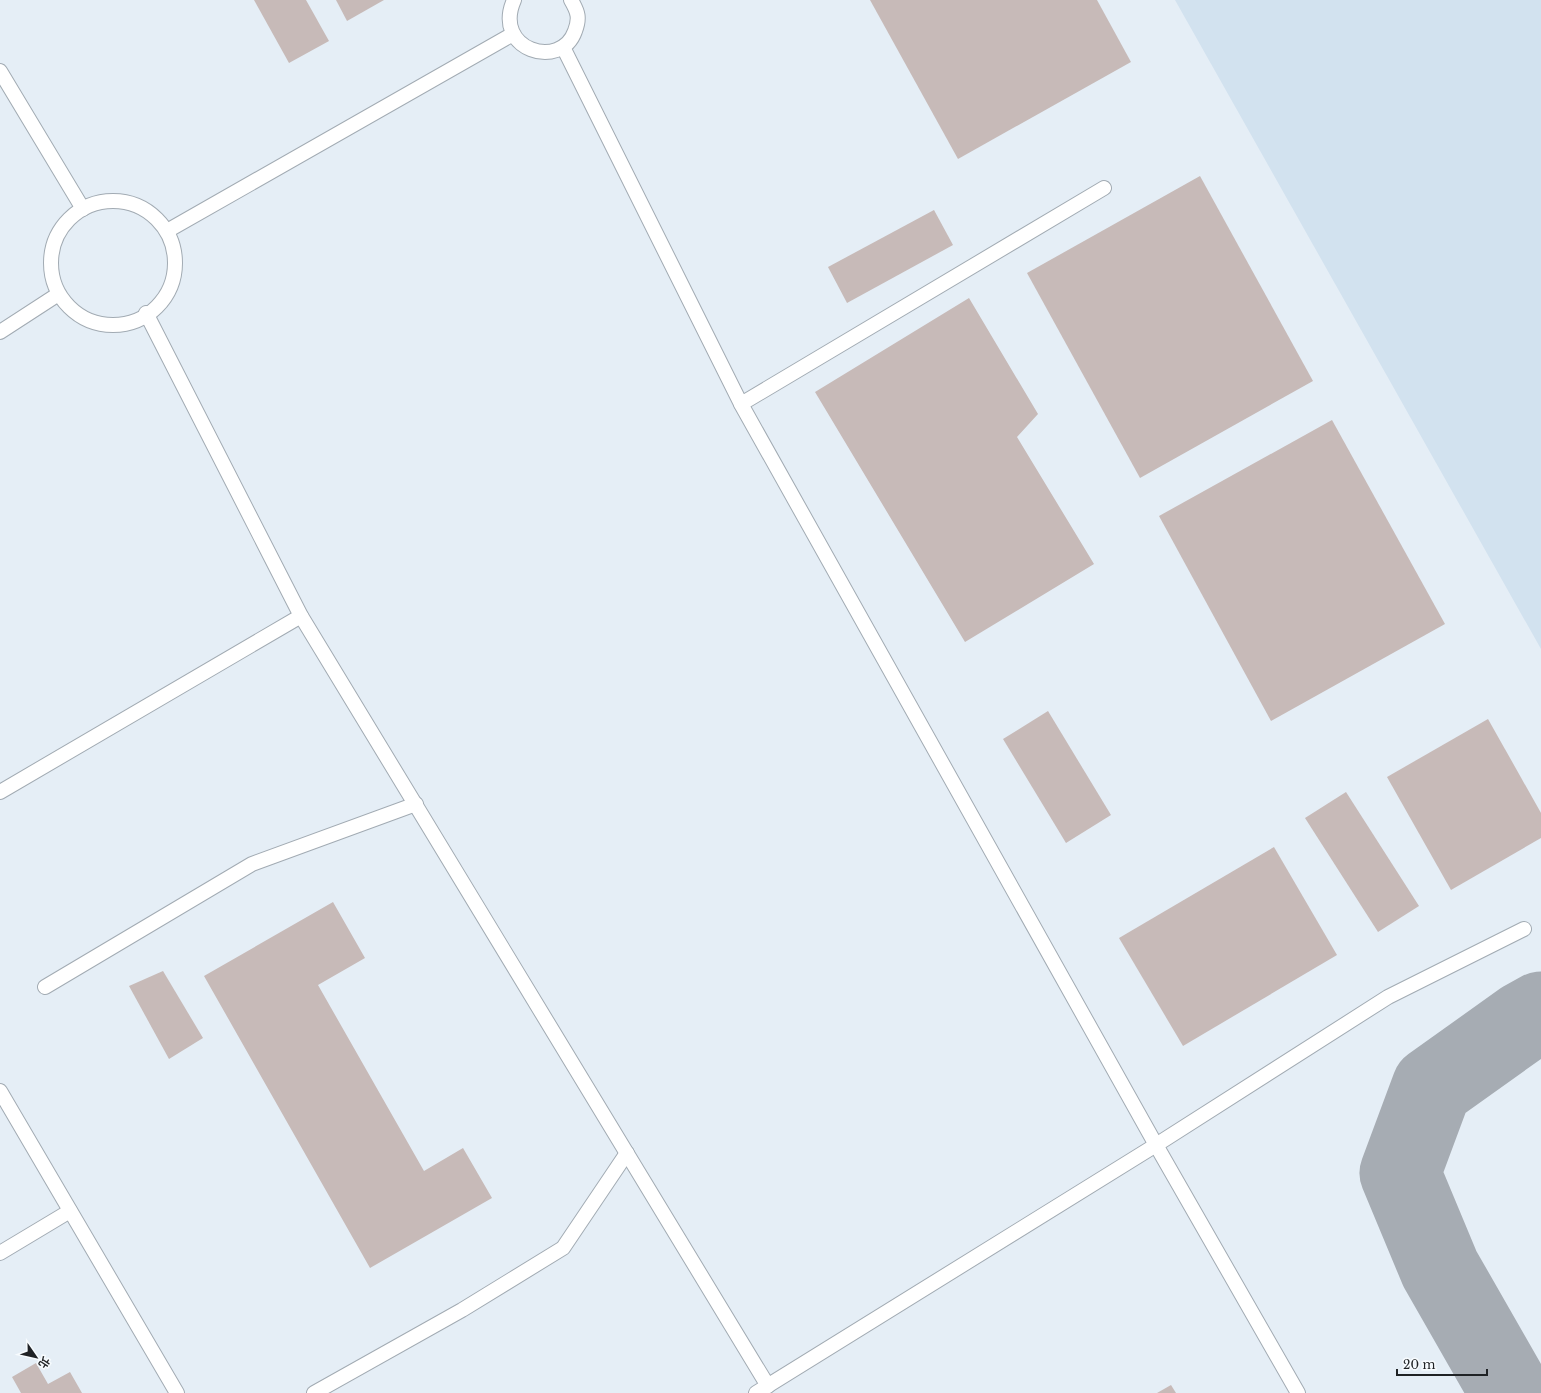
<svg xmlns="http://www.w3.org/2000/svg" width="1541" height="1393" viewBox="0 0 1541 1393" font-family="'Libre Baskerville','Noto Sans TC',serif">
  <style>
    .built { fill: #d2e2ef }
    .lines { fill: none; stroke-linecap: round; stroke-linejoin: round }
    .taxiway { stroke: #a6acb3; stroke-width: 81 }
    .building { fill: #c7bab8 }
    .lane-casing { stroke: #a2abb3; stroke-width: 16 }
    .lane { stroke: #fff; stroke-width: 14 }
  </style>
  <rect width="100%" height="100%" fill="#e5eef6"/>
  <path class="built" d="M1175,0H1541V649Z"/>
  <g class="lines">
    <path class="taxiway" d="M1511,1393L1440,1269L1400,1173L1432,1087L1523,1022L1541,1012"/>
  </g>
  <g class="building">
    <path d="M254,0H306L329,41L289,63Z"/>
    <path d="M336,0H384L347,21Z"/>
    <path d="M870,0H1097L1131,62L958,159Z"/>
    <path d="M1200,176L1313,381L1140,478L1027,273Z"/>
    <path d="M934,210L953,245L847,303L828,267Z"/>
    <path d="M969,298L1038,414L1017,437L1094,564L965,642L815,392Z"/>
    <path d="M1332,420L1445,624L1271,721L1159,516Z"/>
    <path d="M1048,711L1111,815L1066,843L1003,739Z"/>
    <path d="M1488,719L1541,813V838L1451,890L1387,777Z"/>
    <path d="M1346,792L1419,906L1378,932L1305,818Z"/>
    <path d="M1274,847L1337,955L1183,1046L1119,938Z"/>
    <path d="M333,902L365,958L318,985L424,1171L463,1148L492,1198L370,1268L204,976Z"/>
    <path d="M163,971L203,1038L169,1059L129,986Z"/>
    <path d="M36,1363L48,1384L70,1372L82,1393H21L12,1377Z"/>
    <path d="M1171,1385L1176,1393H1157Z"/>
  </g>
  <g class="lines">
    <defs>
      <g id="lane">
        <path d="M514,0C492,50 561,71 575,31C580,18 578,12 571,0"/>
        <path d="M563,47L741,404L1156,1145L1298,1393"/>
        <path d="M0,71L83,209"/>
        <circle cx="113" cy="263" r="62"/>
        <path d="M167,231L513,34"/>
        <path d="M146,313L301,616L768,1386"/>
        <path d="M0,332L57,295"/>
        <path d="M741,404L1104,188"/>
        <path d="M0,792L301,616"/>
        <path d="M45,987L252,864L416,804"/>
        <path d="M0,1091L177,1393"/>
        <path d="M0,1253L70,1211"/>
        <path d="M314,1393L462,1310L563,1248L627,1153"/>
        <path d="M756,1393L1156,1145L1388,997L1524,929"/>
      </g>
    </defs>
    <use href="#lane" class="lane-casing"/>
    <use href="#lane" class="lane"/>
  </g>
  <g transform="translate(36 1357) rotate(124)" stroke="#f7fbfe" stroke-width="3" paint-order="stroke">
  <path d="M0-3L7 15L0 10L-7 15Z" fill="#1f2225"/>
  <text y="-6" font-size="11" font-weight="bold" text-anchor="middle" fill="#1f2225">北</text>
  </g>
  <path d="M1397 1369v6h90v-6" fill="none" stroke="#1f2225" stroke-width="2"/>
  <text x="1403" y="1369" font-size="12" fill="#1f2225" stroke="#f7fbfe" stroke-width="3" paint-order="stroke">20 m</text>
</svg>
